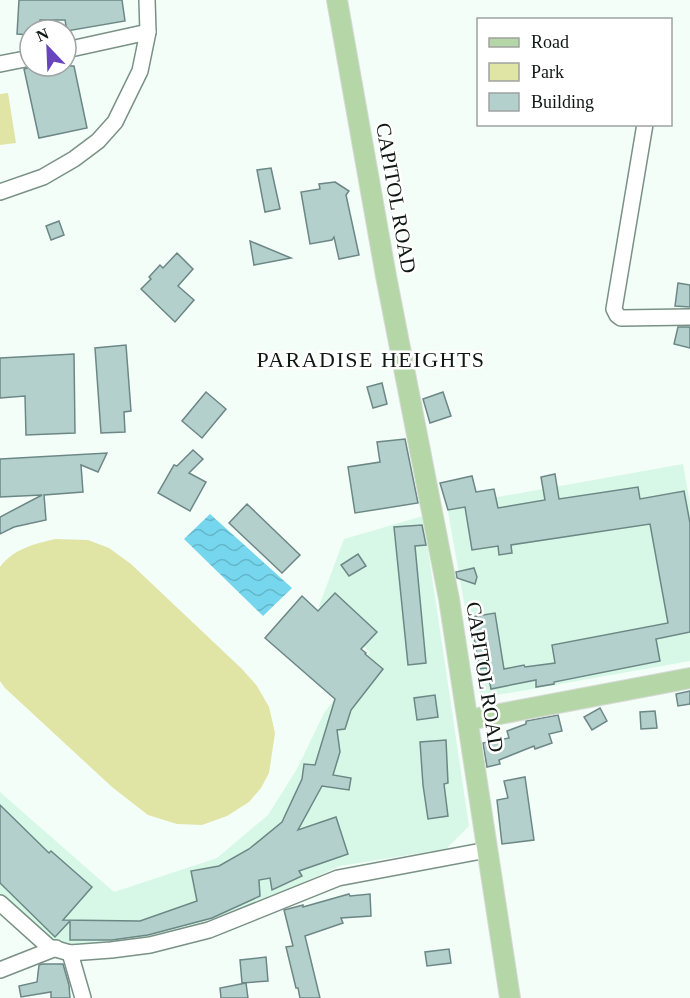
<svg xmlns="http://www.w3.org/2000/svg" width="690" height="998" viewBox="0 0 690 998" font-family="Georgia,serif">
  <style>
    .built { fill: #d7f8e7 }
    .green { fill: #e0e4a5 }
    .water { fill: url(#water-waves) }
    .building { fill: #b3d0cd; stroke: #6c8785; stroke-width: 1.5 }
    .lines { fill: none; stroke-linecap: round; stroke-linejoin: round }
    .minor-casing { stroke: #7a9185; stroke-width: 18 }
    .major-casing { stroke: #d9dad9; stroke-width: 22 }
    .minor { stroke: #fff; stroke-width: 15 }
    .major { stroke: #b5d7a7; stroke-width: 20 }
    .labels { text-anchor: middle; stroke-width: 5; stroke-linejoin: round; paint-order: stroke }
    .street-label { font-size: 21px; fill: #101814; stroke: #fff }
    .neighbourhood-label { font-size: 22px; letter-spacing: 1.5px; fill: #101814; stroke: #fff }
  </style>
  <defs>
    <pattern id="water-waves" width="16" height="10" patternUnits="userSpaceOnUse" patternTransform="scale(1.5)"><rect width="16" height="10" fill="#75d6ed"/><path d="M0 5q4-4 8 0t8 0" fill="none" stroke="#64b7ca"/></pattern>
  </defs>
  <rect width="100%" height="100%" fill="#f4fef9"/>
  <g class="built">
    <path d="M683,464L690,503V661L481,698L447,506Z"/>
    <path d="M423,516L469,826L446,849L340,866L209,925L111,949L47,945L0,898V792L114,892L217,858L268,815L297,769L324,713L370,652L319,606L344,539Z"/>
  </g>
  <g class="green">
    <path d="M8,93L16,143L0,145V94Z"/>
    <path d="M55,539L88,540L109,548L131,564L242,669L257,686L269,707L275,733L269,773L261,788L249,802L227,816L202,825L177,824L148,815L112,787L5,688L0,681V567C13,549 34,544 55,539Z"/>
  </g>
  <path class="water" d="M210,514L292,588L263,616L184,539Z"/>
  <g class="building">
    <path d="M19,0H122L125,21L67,31L65,20H40L39,30H30V35L17,34Z"/>
    <path d="M35,66H74L87,128L39,138L24,69Z"/>
    <path d="M271,168L280,209L265,212L257,170Z"/>
    <path d="M335,182L349,191L346,195L359,255L339,259L334,237L332,240L310,244L301,192L320,189L319,184Z"/>
    <path d="M59,221L64,235L51,240L46,226Z"/>
    <path d="M250,241L291,258L254,265Z"/>
    <path d="M177,253L193,269L178,286L194,300L175,322L141,289L151,279L149,277L160,265L163,268Z"/>
    <path d="M678,283L690,285V307L675,306Z"/>
    <path d="M678,327H690V348L674,344Z"/>
    <path d="M126,345L131,411L124,412L125,432L101,433L95,348Z"/>
    <path d="M74,354L75,433L26,435L25,396L0,398V358Z"/>
    <path d="M382,383L387,404L373,408L367,387Z"/>
    <path d="M206,392L226,409L202,438L182,421Z"/>
    <path d="M443,392L451,416L430,423L423,399Z"/>
    <path d="M405,439L418,503L355,513L348,467L380,462L377,442Z"/>
    <path d="M193,450L203,459L189,473L206,482L190,511L158,493L174,465L177,466Z"/>
    <path d="M107,453L98,472L81,465L83,492L44,495L46,520L14,527L0,534V517L42,495L0,497V459Z"/>
    <path d="M555,474L559,499L638,487L640,499L684,491L690,523V632L656,639L660,661L554,682V684L536,687V680L491,689L487,668L479,669L471,617L495,613L504,669L524,665L525,667L555,663L552,645L668,623L650,524L511,545L512,553L499,555L498,546L472,550L465,507L448,510L440,483L472,476L476,492L494,489L498,508L545,500L541,477Z"/>
    <path d="M247,504L300,555L282,573L229,523Z"/>
    <path d="M422,525L426,545L415,546L426,663L408,665L394,527Z"/>
    <path d="M358,554L366,566L349,576L341,565Z"/>
    <path d="M474,568L477,577L475,584L457,578L456,572Z"/>
    <path d="M335,593L377,632L361,649L366,653L365,654L383,669L351,710L345,729L337,730L340,752L333,775L351,778L349,790L322,786L298,830L336,817L348,854L299,871L302,876L272,890L270,878L259,880L260,896L212,918L148,935L112,940H70V921L55,937L0,883V805L49,853L51,851L92,887L63,920L140,921L197,901L191,871L219,866L249,849L282,822L302,779L304,764L315,765L335,699L265,638L302,596L318,611Z"/>
    <path d="M690,691V704L678,706L676,694Z"/>
    <path d="M435,695L438,717L417,720L414,698Z"/>
    <path d="M600,708L607,721L592,730L584,717Z"/>
    <path d="M655,711L657,728L641,729L640,712Z"/>
    <path d="M558,715L562,731L549,734L552,743L535,749L534,746L499,760L500,764L487,767L483,743L509,738L507,731L526,724V721Z"/>
    <path d="M446,740L448,783L444,784L448,816L428,819L423,785L420,742Z"/>
    <path d="M525,777L534,840L502,844L497,800L508,798L504,781Z"/>
    <path d="M349,894L350,896L370,894L371,916L341,918L343,923L305,936L320,998H300L298,988H296L286,947L293,946L284,910L303,905V907Z"/>
    <path d="M449,949L451,963L427,966L425,952Z"/>
    <path d="M266,957L268,981L242,983L240,960Z"/>
    <path d="M42,964H63L69,985L70,998H51V992L21,997L19,986L37,982L39,965Z"/>
    <path d="M246,983L248,998H221L220,988Z"/>
  </g>
  <g class="lines">
    <defs>
      <g id="minor">
        <path d="M66,50L148,32"/>
        <path d="M0,64L30,58"/>
        <path d="M645,124L614,309L617,315L621,318L690,317"/>
        <path d="M0,192L43,177L74,159L98,141L115,122L140,71L148,32L147,0"/>
        <path d="M0,903L49,947L70,953L111,950L150,945L209,930L338,878L487,850"/>
        <path d="M70,953L83,998"/>
        <path d="M0,970L56,948"/>
      </g>
      <g id="major">
        <path d="M337,0L386,276L449,599L510,998"/>
        <path d="M468,720L690,678"/>
      </g>
    </defs>
    <use href="#minor" class="minor-casing"/>
    <use href="#major" class="major-casing"/>
    <use href="#minor" class="minor"/>
    <use href="#major" class="major"/>
  </g>
  <g class="labels">
    <g class="street-label">
      <text transform="translate(396 198) rotate(80)" y="7">CAPITOL ROAD</text>
      <text transform="translate(485 677) rotate(81)" y="7">CAPITOL ROAD</text>
    </g>
    <g class="neighbourhood-label">
      <text x="371" y="367">PARADISE HEIGHTS</text>
    </g>
  </g>
  <rect x="477" y="18" width="195" height="108" fill="#ffffff" stroke="#9fa3a1" stroke-width="1.5"/>
  <rect x="489" y="38" width="30" height="9" fill="#b5d7a7" stroke="#9fa3a1" stroke-width="1.5"/>
  <text x="531" y="48" font-size="18" fill="#101814">Road</text>
  <rect x="489" y="63" width="30" height="18" fill="#e0e4a5" stroke="#9fa3a1" stroke-width="1.5"/>
  <text x="531" y="78" font-size="18" fill="#101814">Park</text>
  <rect x="489" y="93" width="30" height="18" fill="#b3d0cd" stroke="#9fa3a1" stroke-width="1.5"/>
  <text x="531" y="108" font-size="18" fill="#101814">Building</text>
  <g transform="translate(48 48) rotate(337)"><circle r="28" fill="#ffffff" stroke="#9fa3a1" stroke-width="1.5"/>
  <path d="M0-4.5L10 22L0 15L-10 22Z" fill="#6945bd"/>
  <text y="-9" font-size="16" font-weight="bold" text-anchor="middle" fill="#101814">N</text>
  </g>
</svg>
